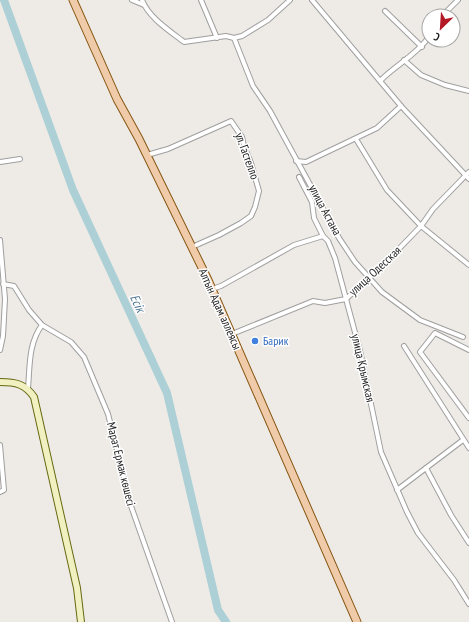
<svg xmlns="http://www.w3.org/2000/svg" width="469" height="622" viewBox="0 0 469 622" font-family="'PT Sans Narrow',sans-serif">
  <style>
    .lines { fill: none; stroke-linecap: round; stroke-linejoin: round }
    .river { stroke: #acd0d6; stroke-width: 8 }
    .street-casing { stroke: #9f9f9f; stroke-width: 6 }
    .secondary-casing { stroke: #666813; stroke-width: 8 }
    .primary-casing { stroke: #865613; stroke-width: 9 }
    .street { stroke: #fff; stroke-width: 4 }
    .secondary { stroke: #f1f0c0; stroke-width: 6 }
    .primary { stroke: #f0cba9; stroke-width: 7 }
    .shop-dot { fill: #3f7fe0; stroke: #fff; stroke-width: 1.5 }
    .labels { text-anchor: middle; stroke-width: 3; stroke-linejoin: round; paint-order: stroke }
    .street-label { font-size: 12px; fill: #1e1e1e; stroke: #fff }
    .shop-label { font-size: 12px; fill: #366cbe; stroke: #fff; text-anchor: start }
    .water-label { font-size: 13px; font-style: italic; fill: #507794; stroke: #fff }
  </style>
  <rect width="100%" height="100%" fill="#eeebe6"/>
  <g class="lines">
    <path class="river" d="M4,0L73,190L167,393L218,610L226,622"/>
    <defs>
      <g id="street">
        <path d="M132,0L144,5"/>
        <path d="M142,0C149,18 170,31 184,42L226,36L234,38L242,36L268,20L290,0"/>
        <path d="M201,0L217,38"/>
        <path d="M312,0L401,106L469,179"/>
        <path d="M385,11L422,47"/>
        <path d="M442,16L458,0"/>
        <path d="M234,38L253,86L270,111L339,238L355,262L382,292L420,320L463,337"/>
        <path d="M404,60L421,75L445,85L469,91"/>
        <path d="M381,80C396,65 416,55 429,37"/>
        <path d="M356,139L387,190L421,226L469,265"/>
        <path d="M147,155L168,149L231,121L242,137L244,146L251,163L259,191L255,207L251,216L241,223L219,235L192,247"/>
        <path d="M296,161L306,162L377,128L401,106"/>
        <path d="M0,162L20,159"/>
        <path d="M299,177L312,202L314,218L323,236"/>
        <path d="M0,240L5,299L3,336L0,350"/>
        <path d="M3,284L14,286L29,310L42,325L71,342L84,357L108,414L131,506L172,622"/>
        <path d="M212,289L221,286L294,245L323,236L328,241L335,258L360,351L381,452L407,512L418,533L454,580L469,604"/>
        <path d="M232,334L313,301L325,303L346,299L392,256L421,226L433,209L469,172"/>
        <path d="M404,346L469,448"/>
        <path d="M469,350L435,333L420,352L469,418"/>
        <path d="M28,388C30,367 28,344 42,325"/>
        <path d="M0,445L4,490L0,492"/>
        <path d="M426,468L451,515L469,543"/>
        <path d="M397,490L463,440"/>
      </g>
      <path id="secondary" d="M0,382C16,382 25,384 34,397L77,588L81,622"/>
      <path id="primary" d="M73,0L117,99L139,139L208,280L357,622"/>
    </defs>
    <use href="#street" class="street-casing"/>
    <use href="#secondary" class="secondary-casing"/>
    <use href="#primary" class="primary-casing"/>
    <use href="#street" class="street"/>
    <use href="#secondary" class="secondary"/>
    <use href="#primary" class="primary"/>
  </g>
  <circle class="shop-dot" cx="255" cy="341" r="4"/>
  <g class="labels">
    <g class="street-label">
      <text transform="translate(247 156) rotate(70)" y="4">ул. Гастелло</text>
      <text transform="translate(325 210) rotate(62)" y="4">улица Астана</text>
      <text transform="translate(375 271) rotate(-43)" y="4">улица Одесская</text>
      <text transform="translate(220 309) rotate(66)" y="4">Алтын Адам аллеясы</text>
      <text transform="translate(363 368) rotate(77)" y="4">улица Крымская</text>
      <text transform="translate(121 464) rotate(76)" y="4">Марат Ермак көшесі</text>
    </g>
    <g class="shop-label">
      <text x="263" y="345">Барик</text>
    </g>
    <g class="water-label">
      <text transform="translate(138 303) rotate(65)" y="5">Есік</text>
    </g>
  </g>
  <g transform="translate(441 28) rotate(205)"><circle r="19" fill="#ffffff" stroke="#a5a5a5"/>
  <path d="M0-3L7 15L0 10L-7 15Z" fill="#b31926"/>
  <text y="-6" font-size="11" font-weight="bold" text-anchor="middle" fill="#1e1e1e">С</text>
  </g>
</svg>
